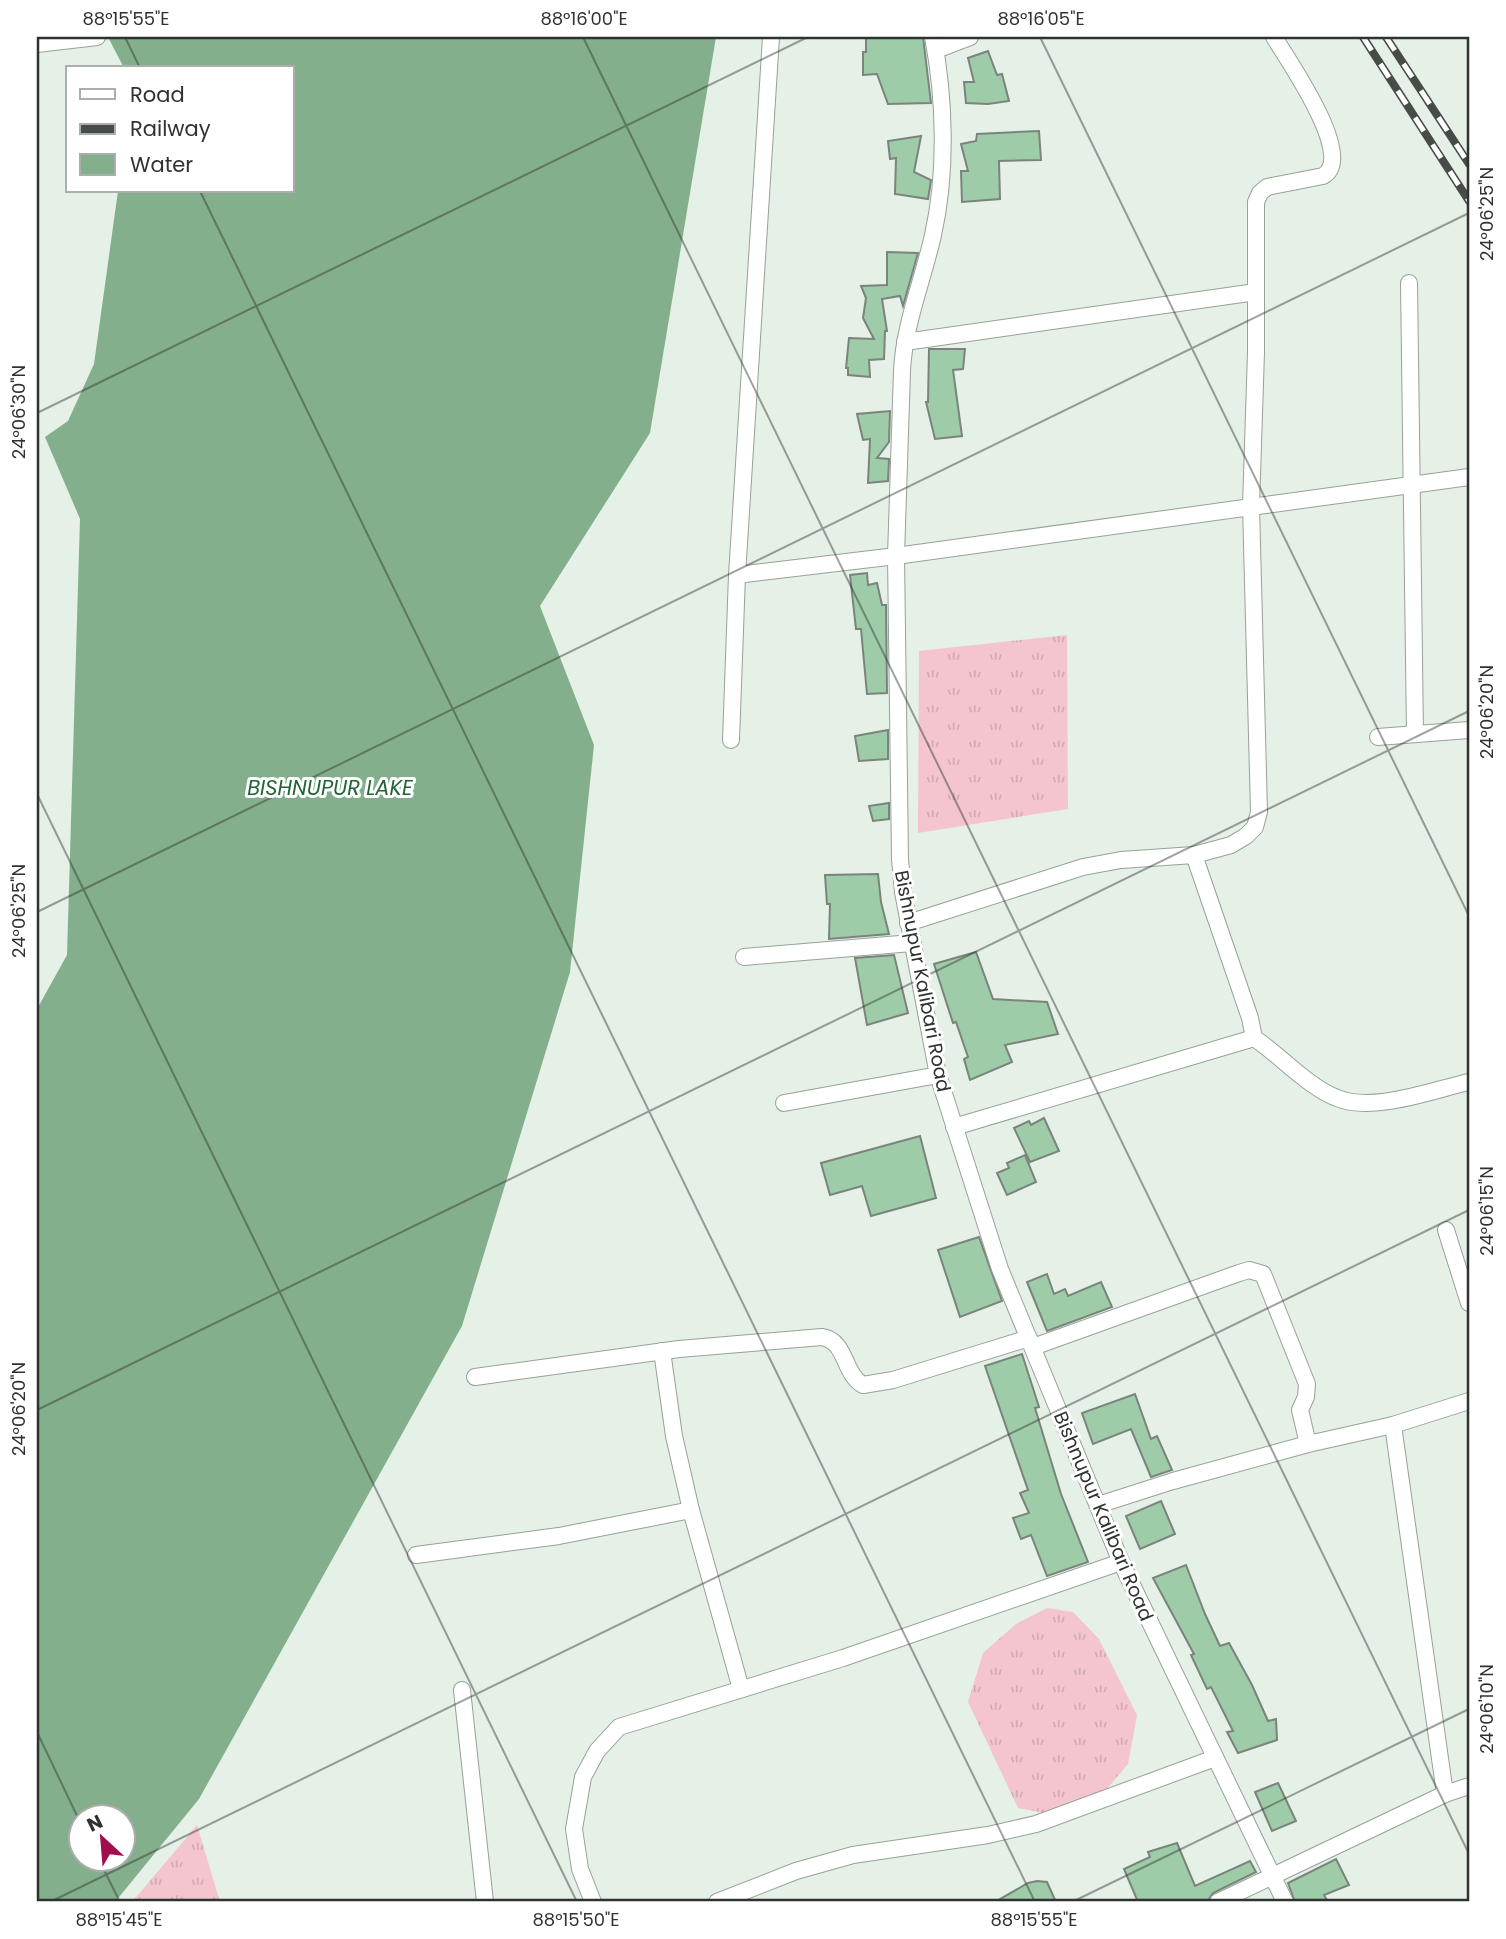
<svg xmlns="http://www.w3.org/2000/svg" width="1506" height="1939" viewBox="0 0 1506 1939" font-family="Poppins,sans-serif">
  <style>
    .grass { fill: url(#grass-tufts) }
    .water { fill: #83af8c; fill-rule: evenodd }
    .building { fill: #9fcca8; stroke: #7a847c; stroke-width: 2 }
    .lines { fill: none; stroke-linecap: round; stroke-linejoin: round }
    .minor-casing { stroke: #97a199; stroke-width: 18 }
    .minor { stroke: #fff; stroke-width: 16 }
    .rail-casing { stroke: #474c48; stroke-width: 8 }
    .rail { stroke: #fff; stroke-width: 5; stroke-dasharray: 16; stroke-linecap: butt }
    .ticks { fill: none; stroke: #2f3330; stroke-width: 2; stroke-opacity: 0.45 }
    .labels { text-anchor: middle; stroke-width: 6; stroke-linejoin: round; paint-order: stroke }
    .street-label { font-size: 19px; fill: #2f3330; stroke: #fff }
    .water-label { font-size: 21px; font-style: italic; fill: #226436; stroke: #fff }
    .neatline { fill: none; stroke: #2f3330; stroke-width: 2.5 }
    .ticks-label { font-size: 18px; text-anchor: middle; fill: #2f3330 }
  </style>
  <defs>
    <pattern id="grass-tufts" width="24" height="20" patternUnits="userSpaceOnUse" patternTransform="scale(1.75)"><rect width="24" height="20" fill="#f4c5cf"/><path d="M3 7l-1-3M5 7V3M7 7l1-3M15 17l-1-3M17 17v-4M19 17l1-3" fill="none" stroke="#d2aab2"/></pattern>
  </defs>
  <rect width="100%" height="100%" fill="#e5f0e7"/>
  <g class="grass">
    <path d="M1067,635L1068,809L918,833L919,651Z"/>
    <path d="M1047,1608L1073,1612L1099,1639L1137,1715L1128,1764L1100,1797L1045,1813L1018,1808L968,1702L983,1653L1016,1624Z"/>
    <path d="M197,1825L220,1902H132Z"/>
  </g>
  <path class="water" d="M108,37H716L650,433L540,606L594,745L570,972L462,1326L199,1799L115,1902H37V1009L67,955L80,519L45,437L68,421L94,364L118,191H292V68H124ZM80,1816H122V1858H80Z"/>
  <g class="building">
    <path d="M866,37H923L931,103L888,104L877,74L863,75V52H866Z"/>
    <path d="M988,51L997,75L1002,74L1009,101L988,104L966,103L964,82H974L968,58Z"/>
    <path d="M1039,131L1041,160L999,161L1000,199L962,202L961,171H968L961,144L976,141L977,134Z"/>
    <path d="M921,136L914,172L931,180L928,199L895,194L896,158L890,159L888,141Z"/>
    <path d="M887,252L918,253L903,306L900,296L882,299L887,331H885L884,359L869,360L870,377L848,375V368H846L849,338L874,339L863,318L866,298L861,286L887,285Z"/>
    <path d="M929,349H965L963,369L953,370L962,436L935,439L926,402H928Z"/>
    <path d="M890,411L889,442L877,458L889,459L888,481L868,483L870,439L863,440L857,414Z"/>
    <path d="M867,573L868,585L877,583L882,605H886L887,693L867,694L861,629H856L850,575Z"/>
    <path d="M888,730V759L859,761L855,736Z"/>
    <path d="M889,803V819L873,821L869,806Z"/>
    <path d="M878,874L881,902L889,934L829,939L830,904H827L825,875Z"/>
    <path d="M976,952L993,999L1047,1002L1058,1034L1005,1045L1012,1062L970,1080L964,1059L968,1057L956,1022L953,1023L934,964Z"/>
    <path d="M894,955L908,1013L867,1025L855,958Z"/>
    <path d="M1044,1118L1059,1151L1030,1162L1014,1128L1029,1121L1031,1125Z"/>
    <path d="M920,1136L936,1198L871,1216L862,1186L830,1195L821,1163Z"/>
    <path d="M1025,1155L1036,1182L1007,1195L997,1173L1009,1168L1007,1163Z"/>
    <path d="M979,1237L1002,1301L960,1317L938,1250Z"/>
    <path d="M1047,1274L1054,1294L1065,1289L1068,1296L1101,1282L1112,1307L1047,1331L1027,1282Z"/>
    <path d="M1022,1354L1039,1407L1035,1408L1061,1494L1088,1562L1047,1576L1031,1535L1021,1539L1013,1518L1029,1513L1020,1493L1028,1490L985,1366Z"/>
    <path d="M1135,1394L1151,1439L1157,1436L1172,1470L1151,1477L1131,1429L1093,1444L1082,1413Z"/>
    <path d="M1161,1501L1175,1534L1140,1549L1126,1516Z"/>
    <path d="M1186,1565L1205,1614L1220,1646L1229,1643L1252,1685L1268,1721L1276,1719L1277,1740L1238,1753L1227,1732L1233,1731L1211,1687L1207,1689L1191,1655L1194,1654L1153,1578Z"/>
    <path d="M1278,1783L1296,1821L1272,1831L1255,1792Z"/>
    <path d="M1177,1843L1195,1886L1250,1861L1256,1872L1213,1893L1207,1902H1138L1124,1869L1150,1857L1148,1852Z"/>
    <path d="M1336,1859L1349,1885L1324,1895L1328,1902H1295L1288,1883Z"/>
    <path d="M1037,1881L1047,1882L1056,1902H995L1028,1883Z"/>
  </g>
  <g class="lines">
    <defs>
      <g id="minor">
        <path d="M933,37C945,99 947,173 933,235C923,280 904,325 902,371L896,556L900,859L903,892L938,1075L1000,1269L1121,1562L1285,1902"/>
        <path d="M37,44L97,37"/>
        <path d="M936,50L970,37"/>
        <path d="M1409,283L1415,733"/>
        <path d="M905,342L1256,292"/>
        <path d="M737,575L896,556L1469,477"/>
        <path d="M1378,737L1469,730"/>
        <path d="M731,740L737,575L771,37"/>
        <path d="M1194,855L1250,1018L1254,1038C1280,1055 1308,1087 1337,1098C1373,1113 1432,1090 1469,1082"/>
        <path d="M908,923L1083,867L1121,860L1194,855L1231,845L1246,836L1255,827L1259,812L1251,506L1256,352V202L1260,193L1267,187L1323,176C1357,158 1287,59 1274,37"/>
        <path d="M744,957L912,943"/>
        <path d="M784,1103L938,1075"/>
        <path d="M954,1127L1254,1038"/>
        <path d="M1446,1230L1469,1303"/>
        <path d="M1033,1347L1239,1273L1249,1270L1263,1274L1307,1384L1306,1397L1300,1410L1308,1444"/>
        <path d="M662,1351L674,1436L691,1510L741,1689"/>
        <path d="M475,1377L679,1349L822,1337C847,1341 843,1374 863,1385L893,1380L1029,1338"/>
        <path d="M1393,1425L1445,1794"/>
        <path d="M1098,1505L1173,1481L1308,1444L1393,1425L1469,1401"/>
        <path d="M416,1555L559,1536L691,1510"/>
        <path d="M462,1690L485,1902"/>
        <path d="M593,1902L580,1869L574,1829L583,1777L597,1751L619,1727L843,1658L1121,1562"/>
        <path d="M717,1902L796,1871L853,1855L988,1835L1036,1824L1215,1758"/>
        <path d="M1218,1902L1445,1794L1469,1786"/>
      </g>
    </defs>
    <use href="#minor" class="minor-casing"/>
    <use href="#minor" class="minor"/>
    <defs>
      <g id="rail">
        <path d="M1363,37L1469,201"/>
        <path d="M1386,37L1469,164"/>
      </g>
    </defs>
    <use href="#rail" class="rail-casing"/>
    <use href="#rail" class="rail"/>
  </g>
  <path class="ticks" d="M125,37L140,68M583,37L1469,1854M1040,37L1469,916M200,191L1035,1902M37,413L808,37M37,794L577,1902M37,912L1469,213M37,1410L1469,711M37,1732L80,1822M98,1858L120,1902M50,1902L1469,1210M1072,1902L1469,1709"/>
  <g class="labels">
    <g class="street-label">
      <text transform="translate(923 981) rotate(79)" y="7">Bishnupur Kalibari Road</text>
      <text transform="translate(1104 1516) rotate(67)" y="7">Bishnupur Kalibari Road</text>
    </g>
    <g class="water-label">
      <text x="330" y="795">BISHNUPUR LAKE</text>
    </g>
  </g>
  <rect width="1506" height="1939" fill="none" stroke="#ffffff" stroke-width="77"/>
  <rect x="66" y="66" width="228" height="126" fill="#ffffff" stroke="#acadac" stroke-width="2"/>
  <rect x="80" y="89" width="35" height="10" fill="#ffffff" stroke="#acadac" stroke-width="2"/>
  <text x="130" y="102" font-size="21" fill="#2f3330">Road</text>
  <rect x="80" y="124" width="35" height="10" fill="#474c48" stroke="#acadac" stroke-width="2"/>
  <text x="130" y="136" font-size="21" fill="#2f3330">Railway</text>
  <rect x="80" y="154" width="35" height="21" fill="#83af8c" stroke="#acadac" stroke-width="2"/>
  <text x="130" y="172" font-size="21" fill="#2f3330">Water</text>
  <g transform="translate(102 1838) rotate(334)"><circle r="33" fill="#ffffff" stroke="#acadac" stroke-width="2"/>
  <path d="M0-5L12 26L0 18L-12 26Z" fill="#a20d4f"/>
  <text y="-10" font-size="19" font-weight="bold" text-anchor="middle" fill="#2f3330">N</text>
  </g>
  <rect x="38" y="38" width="1430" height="1862" class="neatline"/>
  <g class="ticks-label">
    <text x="126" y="25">88°15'55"E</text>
    <text x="584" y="25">88°16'00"E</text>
    <text x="1041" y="25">88°16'05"E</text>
    <text transform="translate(1487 214) rotate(-90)" y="6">24°06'25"N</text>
    <text transform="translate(19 412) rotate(-90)" y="6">24°06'30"N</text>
    <text transform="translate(1487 712) rotate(-90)" y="6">24°06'20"N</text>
    <text transform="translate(19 911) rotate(-90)" y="6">24°06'25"N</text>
    <text transform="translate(1487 1211) rotate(-90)" y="6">24°06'15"N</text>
    <text transform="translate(19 1409) rotate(-90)" y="6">24°06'20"N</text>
    <text transform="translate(1487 1709) rotate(-90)" y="6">24°06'10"N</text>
    <text x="119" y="1926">88°15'45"E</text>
    <text x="576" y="1926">88°15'50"E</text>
    <text x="1034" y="1926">88°15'55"E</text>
  </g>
</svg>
